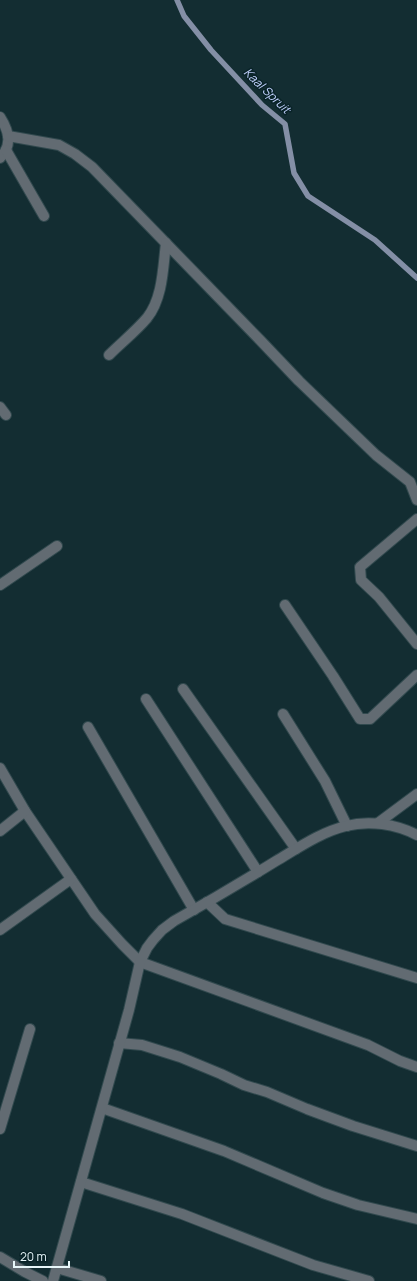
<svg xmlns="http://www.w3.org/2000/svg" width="417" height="1281" viewBox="0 0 417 1281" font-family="Manrope,sans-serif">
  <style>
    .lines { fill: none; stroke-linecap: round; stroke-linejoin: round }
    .stream { stroke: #848fa6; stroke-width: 5.5 }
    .minor-casing { stroke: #31494e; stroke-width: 12 }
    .minor { stroke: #626b72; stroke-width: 10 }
    .labels { text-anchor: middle; stroke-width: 3; stroke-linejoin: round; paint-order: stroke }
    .water-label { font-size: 12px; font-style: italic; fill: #c0d0fc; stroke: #092328 }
  </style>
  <rect width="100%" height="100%" fill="#132d32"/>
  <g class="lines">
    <path class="stream" d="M177,0L184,16L211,50L262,105L285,124L294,173L308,196L375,240L417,278"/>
    <defs>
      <g id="minor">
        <path d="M0,117C9,131 13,145 0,158"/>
        <path d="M8,136L59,145L75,154L92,167L260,340L299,381L376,455L410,482L417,500"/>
        <path d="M6,150L44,216"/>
        <path d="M109,355C121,343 136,331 147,318C163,298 163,267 166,243"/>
        <path d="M0,407L6,415"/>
        <path d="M417,519L360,567L361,580L379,597L417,644"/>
        <path d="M0,585L57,546"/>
        <path d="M285,605L333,676L360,719H370L417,675"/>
        <path d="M183,689L296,849"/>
        <path d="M146,699L258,872"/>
        <path d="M283,714L325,781L347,826"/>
        <path d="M88,727L194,910"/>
        <path d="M0,768L25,811L95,914L122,944L140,962L368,1045L400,1061L417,1067"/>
        <path d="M378,823L417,794"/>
        <path d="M0,831L25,811"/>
        <path d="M207,902L225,919L417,978"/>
        <path d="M0,930L71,879"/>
        <path d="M119,1043L142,1045L180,1057L221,1074L244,1085L267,1092L307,1109L353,1126L417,1146"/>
        <path d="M102,1108L224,1151L323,1193L358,1205L417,1219"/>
        <path d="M0,1129L30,1029"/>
        <path d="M81,1182L182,1214L313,1265L369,1281"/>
        <path d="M0,1257L25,1272L43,1281"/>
        <path d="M57,1268L101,1281"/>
        <path d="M53,1281L129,1010L140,962L147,948L153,940L162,930L174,921C208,902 242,882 276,861C298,848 321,832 346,826C369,820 396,824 417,835"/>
      </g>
    </defs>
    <use href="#minor" class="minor-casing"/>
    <use href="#minor" class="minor"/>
  </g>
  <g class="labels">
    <g class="water-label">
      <text transform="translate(267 91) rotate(44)" y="4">Kaal Spruit</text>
    </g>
  </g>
  <path d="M14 1261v6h55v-6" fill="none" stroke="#e8f7fa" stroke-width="2"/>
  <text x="20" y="1261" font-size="12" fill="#e8f7fa" stroke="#092328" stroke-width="3" paint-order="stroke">20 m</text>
</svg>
